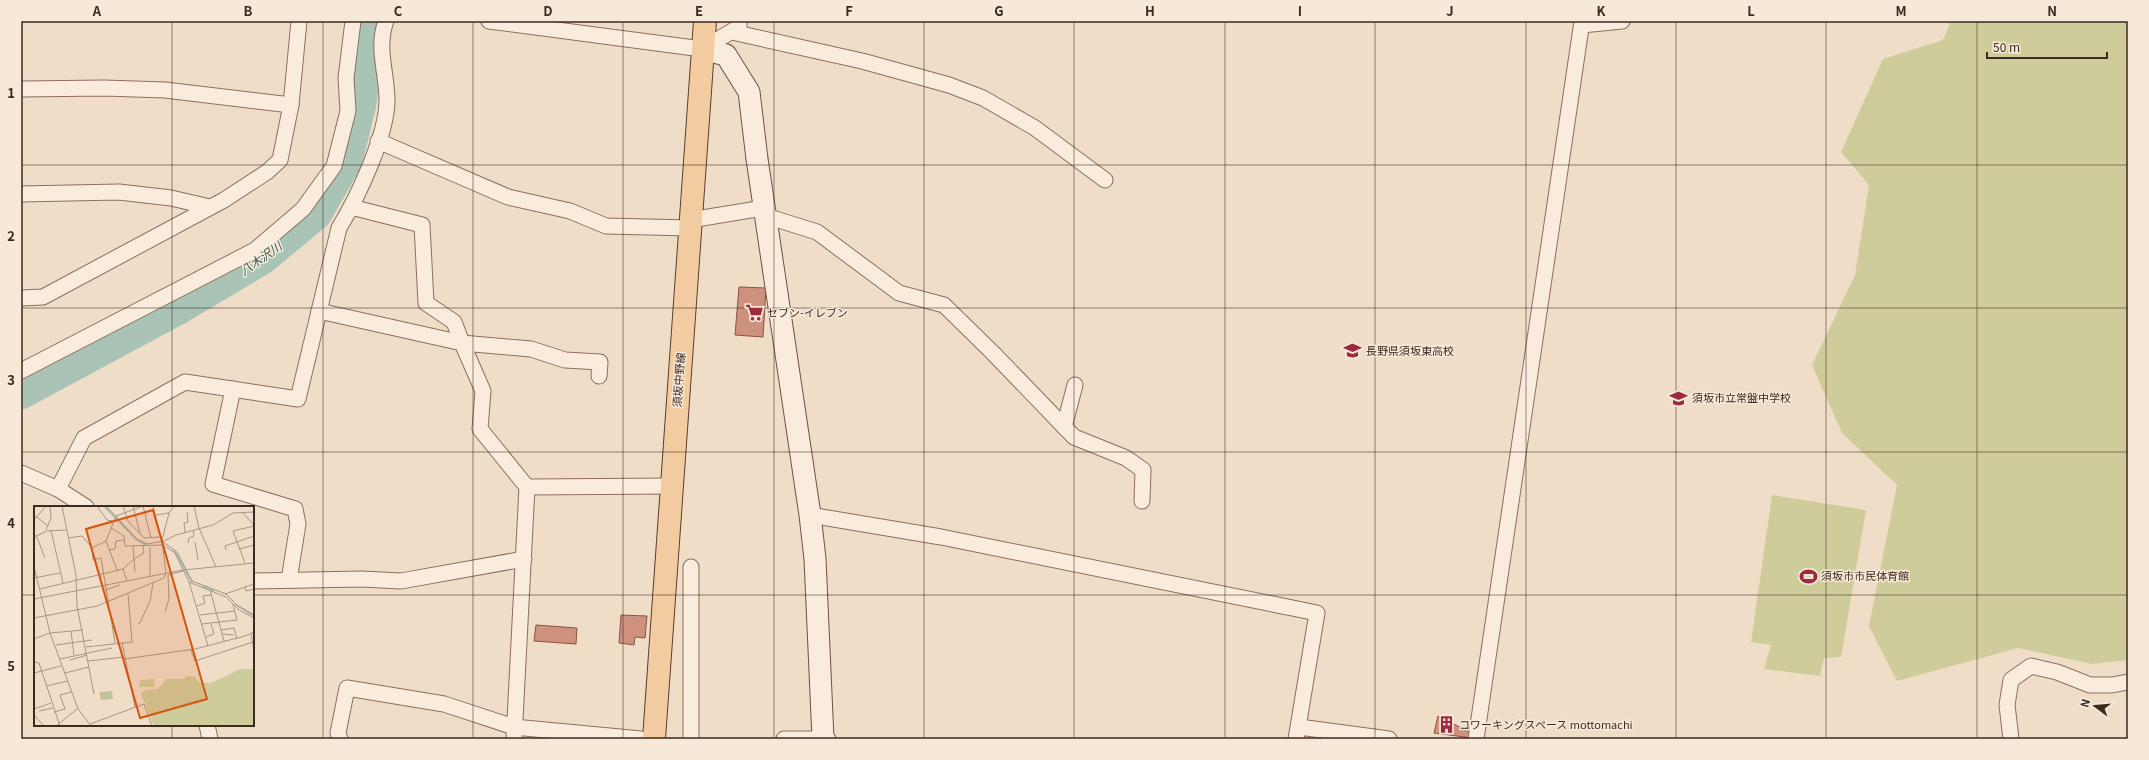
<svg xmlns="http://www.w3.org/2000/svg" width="2149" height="760" viewBox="0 0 2149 760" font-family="Georgia,'Noto Sans JP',serif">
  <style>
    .green { fill: #cfcc9b }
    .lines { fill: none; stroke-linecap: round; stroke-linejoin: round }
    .river { stroke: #a9c4b7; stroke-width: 29 }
    .building { fill: #ce917d; stroke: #8c5241 }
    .street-casing { stroke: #8c6e5c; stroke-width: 17 }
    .secondary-casing { stroke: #6e4f3f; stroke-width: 23 }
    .primary-casing { stroke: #5a3d30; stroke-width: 24 }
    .street { stroke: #faecdc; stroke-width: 15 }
    .secondary { stroke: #faecdc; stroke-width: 21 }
    .primary { stroke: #f3cba0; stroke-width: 22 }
    .grid { fill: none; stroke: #3c2920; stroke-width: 1; stroke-opacity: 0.55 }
    .labels { text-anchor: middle; stroke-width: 3; stroke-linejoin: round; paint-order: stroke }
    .poi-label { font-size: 11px; fill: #3c2920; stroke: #f7e9d8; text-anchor: start }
    .street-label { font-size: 11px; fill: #3c2920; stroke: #f7e9d8 }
    .water-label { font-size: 12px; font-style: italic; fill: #2f5c52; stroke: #f7e9d8 }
    .inset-river { fill: none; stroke: #a9c4b7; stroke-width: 2 }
    .inset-road { fill: none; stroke: #a89585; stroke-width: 1 }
    .view { fill: #d7540e; fill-opacity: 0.15; stroke: #d7540e; stroke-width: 2 }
    .inset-edge { fill: none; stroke: #3c2920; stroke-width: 2 }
    .neatline { fill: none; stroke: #3c2920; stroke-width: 1.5 }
    .grid-label { font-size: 13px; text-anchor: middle; font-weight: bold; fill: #3c2920 }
  </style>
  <rect width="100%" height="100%" fill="#f0ddc8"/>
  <g class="green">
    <path d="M1951,21H2128V660L2092,664L2018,648L1897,681L1869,626L1897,485L1842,433L1812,365L1855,275L1869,185L1841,152L1883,59L1943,40Z"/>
    <path d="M1772,495L1866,510L1841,657L1824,658L1820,676L1764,669L1771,645L1751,642Z"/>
  </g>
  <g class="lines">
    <path class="river" d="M21,395L179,310L263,260L317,215L348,161L362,104L372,21"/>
  </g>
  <g class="building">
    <path d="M739,287L766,288L763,337L735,335Z"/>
    <path d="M621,615L647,616L645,638L635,637L634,645L619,643Z"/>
    <path d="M536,625L577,628L576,644L534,641Z"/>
    <path d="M1438,716L1473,734L1472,738L1434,733Z"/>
  </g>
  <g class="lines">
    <defs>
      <g id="street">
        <path d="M489,21L702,49L739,27V21"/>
        <path d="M1582,25L1622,21"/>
        <path d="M732,32L862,61L949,85L983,98L1035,128L1105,180"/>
        <path d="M21,89L104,88L165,90L291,105"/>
        <path d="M378,141L508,197L570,211L606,226L690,228"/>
        <path d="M21,194L119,192L171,198L210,207"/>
        <path d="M351,207L422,225L426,303L454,322L462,343L531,349L565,360L600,362L599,376"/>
        <path d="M766,216L817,232L899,293L944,305L993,353L1074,437L1126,458L1143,470L1142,501"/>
        <path d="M690,220L764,208"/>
        <path d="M21,298L43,297L224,200L267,172L280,160L291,105L299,21"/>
        <path d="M319,311L462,343L483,391L480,429L527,487L514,739"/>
        <path d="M21,371L255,250L303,209L334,166L348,111L346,78L353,21"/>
        <path d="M233,389L213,484L295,509L298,524L289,580"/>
        <path d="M1064,427L1075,385"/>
        <path d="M21,473L58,489L86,507"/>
        <path d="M527,487L672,486"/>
        <path d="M58,489L84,438L185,382L298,399L339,228C358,197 387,135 387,100C387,73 376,48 386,21"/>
        <path d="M810,515L941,537L1317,613L1296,739"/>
        <path d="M691,567V739"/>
        <path d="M253,581L362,579L401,581L524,559"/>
        <path d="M207,725L210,739"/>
        <path d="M1299,727L1389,739"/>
        <path d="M340,739L338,733L347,688L444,704L514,727L641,739"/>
        <path d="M784,739H828"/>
        <path d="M1476,739L1582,21"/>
        <path d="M2011,739L2007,705L2011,680L2031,666L2057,672L2090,685H2112L2128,682"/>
      </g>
      <path id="secondary" d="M702,49L726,55L749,92L757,159L810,515L815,559L823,739"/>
      <path id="primary" d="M654,739L705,21"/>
    </defs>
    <use href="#street" class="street-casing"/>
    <use href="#secondary" class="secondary-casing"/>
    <use href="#primary" class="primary-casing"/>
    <use href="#street" class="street"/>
    <use href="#secondary" class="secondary"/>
    <use href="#primary" class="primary"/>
  </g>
  <path class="grid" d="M172,21V507M323,21V739M473,21V739M623,21V739M774,21V739M924,21V739M1074,21V739M1225,21V739M1375,21V739M1526,21V739M1676,21V739M1826,21V739M1977,21V739M21,165H2128M21,308H2128M21,452H2128M21,595H35M253,595H2128M172,725V739"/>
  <defs>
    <symbol id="supermarket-bare" viewBox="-9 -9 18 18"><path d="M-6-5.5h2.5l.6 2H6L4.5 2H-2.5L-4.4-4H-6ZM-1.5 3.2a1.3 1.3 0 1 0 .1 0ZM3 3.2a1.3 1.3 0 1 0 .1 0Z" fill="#9d2a3f" stroke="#f7e9d8" stroke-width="2.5" paint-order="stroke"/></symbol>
    <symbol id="school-bare" viewBox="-9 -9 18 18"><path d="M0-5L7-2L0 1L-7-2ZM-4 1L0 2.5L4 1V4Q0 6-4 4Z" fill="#9d2a3f" stroke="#f7e9d8" stroke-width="2.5" paint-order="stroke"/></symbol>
    <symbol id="stadium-bare" viewBox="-9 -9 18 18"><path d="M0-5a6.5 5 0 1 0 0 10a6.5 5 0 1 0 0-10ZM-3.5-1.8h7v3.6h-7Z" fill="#9d2a3f" stroke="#f7e9d8" stroke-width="2.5" paint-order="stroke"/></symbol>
    <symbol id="building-bare" viewBox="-9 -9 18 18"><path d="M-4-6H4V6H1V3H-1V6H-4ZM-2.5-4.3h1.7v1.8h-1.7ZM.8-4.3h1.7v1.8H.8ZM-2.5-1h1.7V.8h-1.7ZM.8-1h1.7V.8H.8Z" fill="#9d2a3f" stroke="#f7e9d8" stroke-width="2.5" paint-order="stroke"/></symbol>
  </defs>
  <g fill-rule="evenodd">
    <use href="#supermarket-bare" x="742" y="300" width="25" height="25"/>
    <use href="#school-bare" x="1340" y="338" width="25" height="25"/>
    <use href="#school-bare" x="1666" y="386" width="25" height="25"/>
    <use href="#stadium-bare" x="1796" y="564" width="25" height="25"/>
    <use href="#building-bare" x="1434" y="712" width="25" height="25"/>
  </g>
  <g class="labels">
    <g class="poi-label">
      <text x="767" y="317">セブン-イレブン</text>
      <text x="1366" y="355">長野県須坂東高校</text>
      <text x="1692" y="402">須坂市立常盤中学校</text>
      <text x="1821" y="580">須坂市市民体育館</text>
      <text x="1459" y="729">コワーキングスペース mottomachi</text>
    </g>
    <g class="street-label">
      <text transform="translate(679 380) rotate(-86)" y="4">須坂中野線</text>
    </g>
    <g class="water-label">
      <text transform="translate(261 259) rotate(-35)" y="4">八木沢川</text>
    </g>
  </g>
  <g transform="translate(34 506)">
    <rect width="220" height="220" fill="#f0ddc8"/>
    <path d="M206,163H220V220H120L107,188L111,184L124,183L132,173H150L152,170L161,171L164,176L177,177ZM120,173L121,181H105L106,174Z" fill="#cfcc9b"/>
    <path d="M78,185L79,193L67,194L65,186Z" fill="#c4c29a"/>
    <path class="inset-river" d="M70,0L103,34L113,39M140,44L158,76M168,80L180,85M201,98L220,110"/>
    <path class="inset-road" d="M28,0L42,69L43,100L60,188M63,0L73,14L78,15M72,0L103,33L113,38L130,35L142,29L179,19L199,7L220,6M89,0L94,15L110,32L126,31M99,0L106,27M109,0L117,32M160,0L165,22L182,61M208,6L220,19M0,9L14,20M122,9L135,7M0,14L12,0M77,22L90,30L91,40L129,39L141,47L155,76L174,140M12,24L17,12L16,0M17,24L29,77M151,26L150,17L154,16L153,6M2,29L11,52M0,31L13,25L32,24M34,32L48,30L58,42L72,35L82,10L109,0M128,34L135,7L140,0M72,35L83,64M129,36L143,46L158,75L192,88L204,100L220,109M161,36L164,54M154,37L155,32L160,30L159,24M116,41V71M58,42L59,54L67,52L81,137M205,43L220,39M75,44L81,43L82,35L90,34M192,44L191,40L220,30M211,57L199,25L220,20M0,60L16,127M89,63L93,75M101,66L100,53L110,47L109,40M134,69L149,65M0,72L26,67M155,76L192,91L205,104L220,112M211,81L212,85L220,83M6,83L89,63L100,53L99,40M71,84L86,79M176,84L190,135M191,88L220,78M0,93L149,64L220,57M163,100L171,97L169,90L177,89M131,106L135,93L134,69M166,109L201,105M0,112L63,100L130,72L132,67L128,35L119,0M104,117H106L116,95L119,77M168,118L203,114L199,98M187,124L200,122L203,133M37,125L40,149M16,127L49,124M217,127L220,145M188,128L200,129M172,131L180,128L177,118M0,133L16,127L44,203L57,220M88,137L101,201M22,139L58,134M52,141L98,136L94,88M157,144L161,155L219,136M26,153L78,142M90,153L161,143L211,130L220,126M36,154L53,149M54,155L90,151M0,156L5,157L26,220M0,167L27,160M31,167L55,161M12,180L34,175M0,203L17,197M5,205L19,202M20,206L31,203L26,189L37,186M0,209L10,220M56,218L110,198L118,220M22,220L43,203"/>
    <path class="view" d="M119,4L173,193L106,212L52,23Z"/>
    <rect width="220" height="220" class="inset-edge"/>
  </g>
  <rect width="2149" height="760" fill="none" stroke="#f7e9d8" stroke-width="44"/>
  <g transform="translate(2095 706) rotate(286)" stroke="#f7e9d8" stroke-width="3" paint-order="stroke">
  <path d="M0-3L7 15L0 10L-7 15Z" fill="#3c2920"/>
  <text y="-6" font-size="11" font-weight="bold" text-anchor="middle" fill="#3c2920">N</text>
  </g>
  <path d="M1987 52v6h120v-6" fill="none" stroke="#3c2920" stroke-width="2"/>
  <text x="1993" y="52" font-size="12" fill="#3c2920" stroke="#f7e9d8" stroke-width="3" paint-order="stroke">50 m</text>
  <rect x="22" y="22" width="2105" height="716" class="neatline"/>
  <g class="grid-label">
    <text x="97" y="16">A</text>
    <text x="248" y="16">B</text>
    <text x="398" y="16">C</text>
    <text x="548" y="16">D</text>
    <text x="699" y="16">E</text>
    <text x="849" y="16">F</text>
    <text x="999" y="16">G</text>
    <text x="1150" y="16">H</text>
    <text x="1300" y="16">I</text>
    <text x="1450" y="16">J</text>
    <text x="1601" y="16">K</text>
    <text x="1751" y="16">L</text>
    <text x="1901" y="16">M</text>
    <text x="2052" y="16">N</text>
    <text x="11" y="98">1</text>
    <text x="11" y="241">2</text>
    <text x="11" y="385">3</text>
    <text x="11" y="528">4</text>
    <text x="11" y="671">5</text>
  </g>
</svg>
